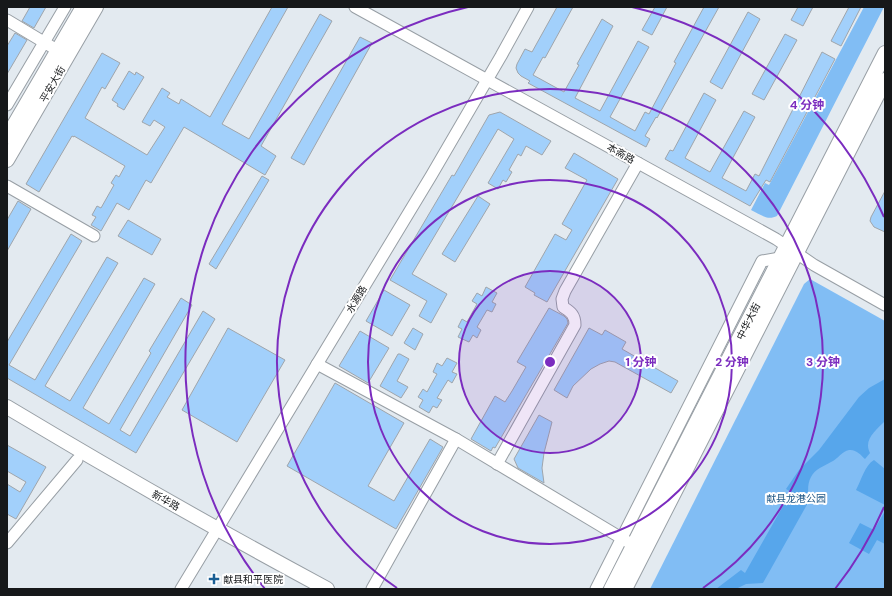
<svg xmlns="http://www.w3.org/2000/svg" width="892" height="596" viewBox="0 0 892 596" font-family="'DM Sans','Noto Sans SC',sans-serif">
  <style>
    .green { fill: #81bdf4 }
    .water { fill: #57a6eb }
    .building { fill: #a2d0fb; stroke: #9fa5ab }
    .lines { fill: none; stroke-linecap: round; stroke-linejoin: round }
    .minor-casing { stroke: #989fa5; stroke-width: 13 }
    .major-casing { stroke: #989fa5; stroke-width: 16 }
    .minor { stroke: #fff; stroke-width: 11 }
    .major { stroke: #fff; stroke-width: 14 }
    .ring { fill: none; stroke: #7b2cbf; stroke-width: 2 }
    .poi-dot { fill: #1b5f94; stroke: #fff; stroke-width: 1.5 }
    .labels { text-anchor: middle; stroke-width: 4; stroke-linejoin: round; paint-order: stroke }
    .street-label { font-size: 10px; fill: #16181a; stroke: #fff }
    .park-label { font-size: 10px; fill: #245b89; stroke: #fff }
    .poi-label { font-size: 10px; fill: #16181a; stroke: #fff; text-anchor: start }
    .centre { fill: #7b2cbf; stroke: #fff; stroke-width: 2 }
    .ring-label { font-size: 12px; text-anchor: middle; font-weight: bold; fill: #7b2cbf; stroke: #fff; stroke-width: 4; stroke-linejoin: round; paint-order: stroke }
  </style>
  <rect width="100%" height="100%" fill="#e3eaf0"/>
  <g class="green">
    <path d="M864,7H884L777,216C767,221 760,214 751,210L765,183L769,185Z"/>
    <path d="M810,279L885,321V589H650L804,284Z"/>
  </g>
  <g class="water">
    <path d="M885,379V421C876,430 863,440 870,453L865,459C861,455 856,449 849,450C842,451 838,459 831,462C824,466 815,469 811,477C807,484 808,493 809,501L763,583L746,584L736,589H716L741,570L745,573L791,492L786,489L799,470L819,450L859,397L869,388Z"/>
    <path d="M874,460L885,469V505L856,490C861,481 865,465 874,460Z"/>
    <path d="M885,511V544L877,540L869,554L849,543L860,523L874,530Z"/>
  </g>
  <g class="building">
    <path d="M30,7H46L34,28L22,21Z"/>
    <path d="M272,7H288L222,124L249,139L320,14L332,21L261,146L276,156L265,175L184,127L151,183L146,180L129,210L117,203L101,231L91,225L96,217L92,215L97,206L101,208L114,185L111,183L116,175L119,177L125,166L74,136V137L72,136L39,192L26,184L102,53L120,63L105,89L102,87L85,118L147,155L165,127L154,120L150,126L142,122L162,88L170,93L167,97L179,104L181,99L210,117Z"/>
    <path d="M557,7H573L545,58L543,57L533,75L564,92L579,65L577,64L602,19L613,26L575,98L600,111L638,41L649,47L610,117L635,131L645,112L649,114L676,63L674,62L704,7H719L657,118L656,117L645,136L650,139L646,147L528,83L530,81L521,76L518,73L516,68L517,64L525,49L532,52Z"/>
    <path d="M655,7H667L652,35L642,30Z"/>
    <path d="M798,7H813L803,26L791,20Z"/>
    <path d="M849,7H861L841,46L831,41Z"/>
    <path d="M748,12L760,19L722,89L710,82Z"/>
    <path d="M15,33L27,40L7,74V46Z"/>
    <path d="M785,34L797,40L764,100L752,94Z"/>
    <path d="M360,37L372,43L304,165L291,158Z"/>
    <path d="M822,52L835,59L770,182L766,180L750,206L665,159L670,150L673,151L704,93L716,100L685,158L710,172L744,111L755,117L722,178L746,191L755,174L759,176Z"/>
    <path d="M129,71L135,75L136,72L144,77L124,110L117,106L118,104L112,100Z"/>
    <path d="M500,112L551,141L542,155L526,146L521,156L518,154L509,170L512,172L506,182L503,180L498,189L488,183L514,139L498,129L412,274L447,294L431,323L419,316L427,301L390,280L452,175L454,176L489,115Z"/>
    <path d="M574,153L618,179L547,302L534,295L535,293L525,287L555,234L566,240L572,230L562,224L587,180L565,168Z"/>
    <path d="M262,176L269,180L216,269L209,264Z"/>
    <path d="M885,191V232L874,227L870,221L871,217Z"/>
    <path d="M478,196L490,204L455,262L442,254Z"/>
    <path d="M18,201L31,209L7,251V220Z"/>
    <path d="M128,220L161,239L152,255L118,236Z"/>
    <path d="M71,234L82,241L9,365L35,380L107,257L118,263L45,386L70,401L144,278L155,284L83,408L109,424L151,353L149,351L181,298L192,305L120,430L130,436L203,311L215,319L136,453L7,378V342Z"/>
    <path d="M486,287L497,293L492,302L496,304L492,312L487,310L477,327L481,330L477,338L473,335L469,342L458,337L462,329L458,327L462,319L467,322L477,304L472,301L477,293L482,296Z"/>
    <path d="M384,290L410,305L392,336L366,321Z"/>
    <path d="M549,308L564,316L567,319L568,323L495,448L493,447L491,451L471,439L495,396L505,402L512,391L526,367L517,362Z"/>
    <path d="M228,328L285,360L237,442L182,410Z"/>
    <path d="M413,328L423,334L415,350L404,343Z"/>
    <path d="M589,328L602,335L605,330L626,342L622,349L678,381L671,393L615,362L609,361L600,364L591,369L573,386L567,398L554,390Z"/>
    <path d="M360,331L389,348L368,383L339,366Z"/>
    <path d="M398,354H400L409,359L397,381L408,387L401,398L380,386Z"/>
    <path d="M447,358L457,363L452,372L457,374L452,383L448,380L437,398L442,400L437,408L433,406L429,413L419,407L423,400L418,397L423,389L427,392L437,374L433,372L437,363L442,366Z"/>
    <path d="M335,383L404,423L368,486L394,501L430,439L443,447L396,529L287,466Z"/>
    <path d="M539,415L552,422L544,453L542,468L544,483L518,468L514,459Z"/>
    <path d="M7,445L46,467L16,519L7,514V484L20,492L26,482L7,471Z"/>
  </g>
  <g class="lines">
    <defs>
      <g id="minor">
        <path d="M355,7L776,239L814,265L885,305"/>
        <path d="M7,20L57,50"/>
        <path d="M7,105L65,7"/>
        <path d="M7,186L94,236"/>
        <path d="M317,364L456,439L628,542"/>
        <path d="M497,464L575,325C575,315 571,312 563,307L562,299L565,291L638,163"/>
        <path d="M7,543L77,460"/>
        <path d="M181,589L431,176L501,56L528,7"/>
        <path d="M372,589L456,439"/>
        <path d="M596,589L762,261L780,258"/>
      </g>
      <g id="major">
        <path d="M7,137L83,7"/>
        <path d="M7,160L96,7"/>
        <path d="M7,407C112,470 219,531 327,589"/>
        <path d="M611,589L885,53"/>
        <path d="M625,589L885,80"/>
      </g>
    </defs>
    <use href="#minor" class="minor-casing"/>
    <use href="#major" class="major-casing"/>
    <use href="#minor" class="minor"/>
    <use href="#major" class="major"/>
  </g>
  <circle cx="550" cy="362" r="91" fill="#7b2cbf" fill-opacity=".12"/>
  <g class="ring">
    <circle cx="550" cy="362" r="91"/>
    <circle cx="550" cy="362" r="182"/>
    <path d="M397 588A273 273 0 1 1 703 588"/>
    <path d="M884 507A364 364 0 0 1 835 589M265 589A364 364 0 0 1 468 7M632 7A364 364 0 0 1 884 217"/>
  </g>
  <path class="poi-dot" d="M212 573h4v4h4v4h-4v4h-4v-4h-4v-4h4z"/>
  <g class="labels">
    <g class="street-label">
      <text transform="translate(52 84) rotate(-60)" y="4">平安大街</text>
      <text transform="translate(621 153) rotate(29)" y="4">本斋路</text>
      <text transform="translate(356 299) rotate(-59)" y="4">水源路</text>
      <text transform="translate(748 321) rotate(-63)" y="4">中华大街</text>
      <text transform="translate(166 500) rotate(29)" y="4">新华路</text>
    </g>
    <g class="park-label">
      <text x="796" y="502">献县龙港公园</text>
    </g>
    <g class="poi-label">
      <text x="223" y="583">献县和平医院</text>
    </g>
  </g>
  <circle cx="550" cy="362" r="6" class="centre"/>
  <g class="ring-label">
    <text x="807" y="109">4 分钟</text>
    <text x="641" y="366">1 分钟</text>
    <text x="732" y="366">2 分钟</text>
    <text x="823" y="366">3 分钟</text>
  </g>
  <rect width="892" height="596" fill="none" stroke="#16181a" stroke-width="16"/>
</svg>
